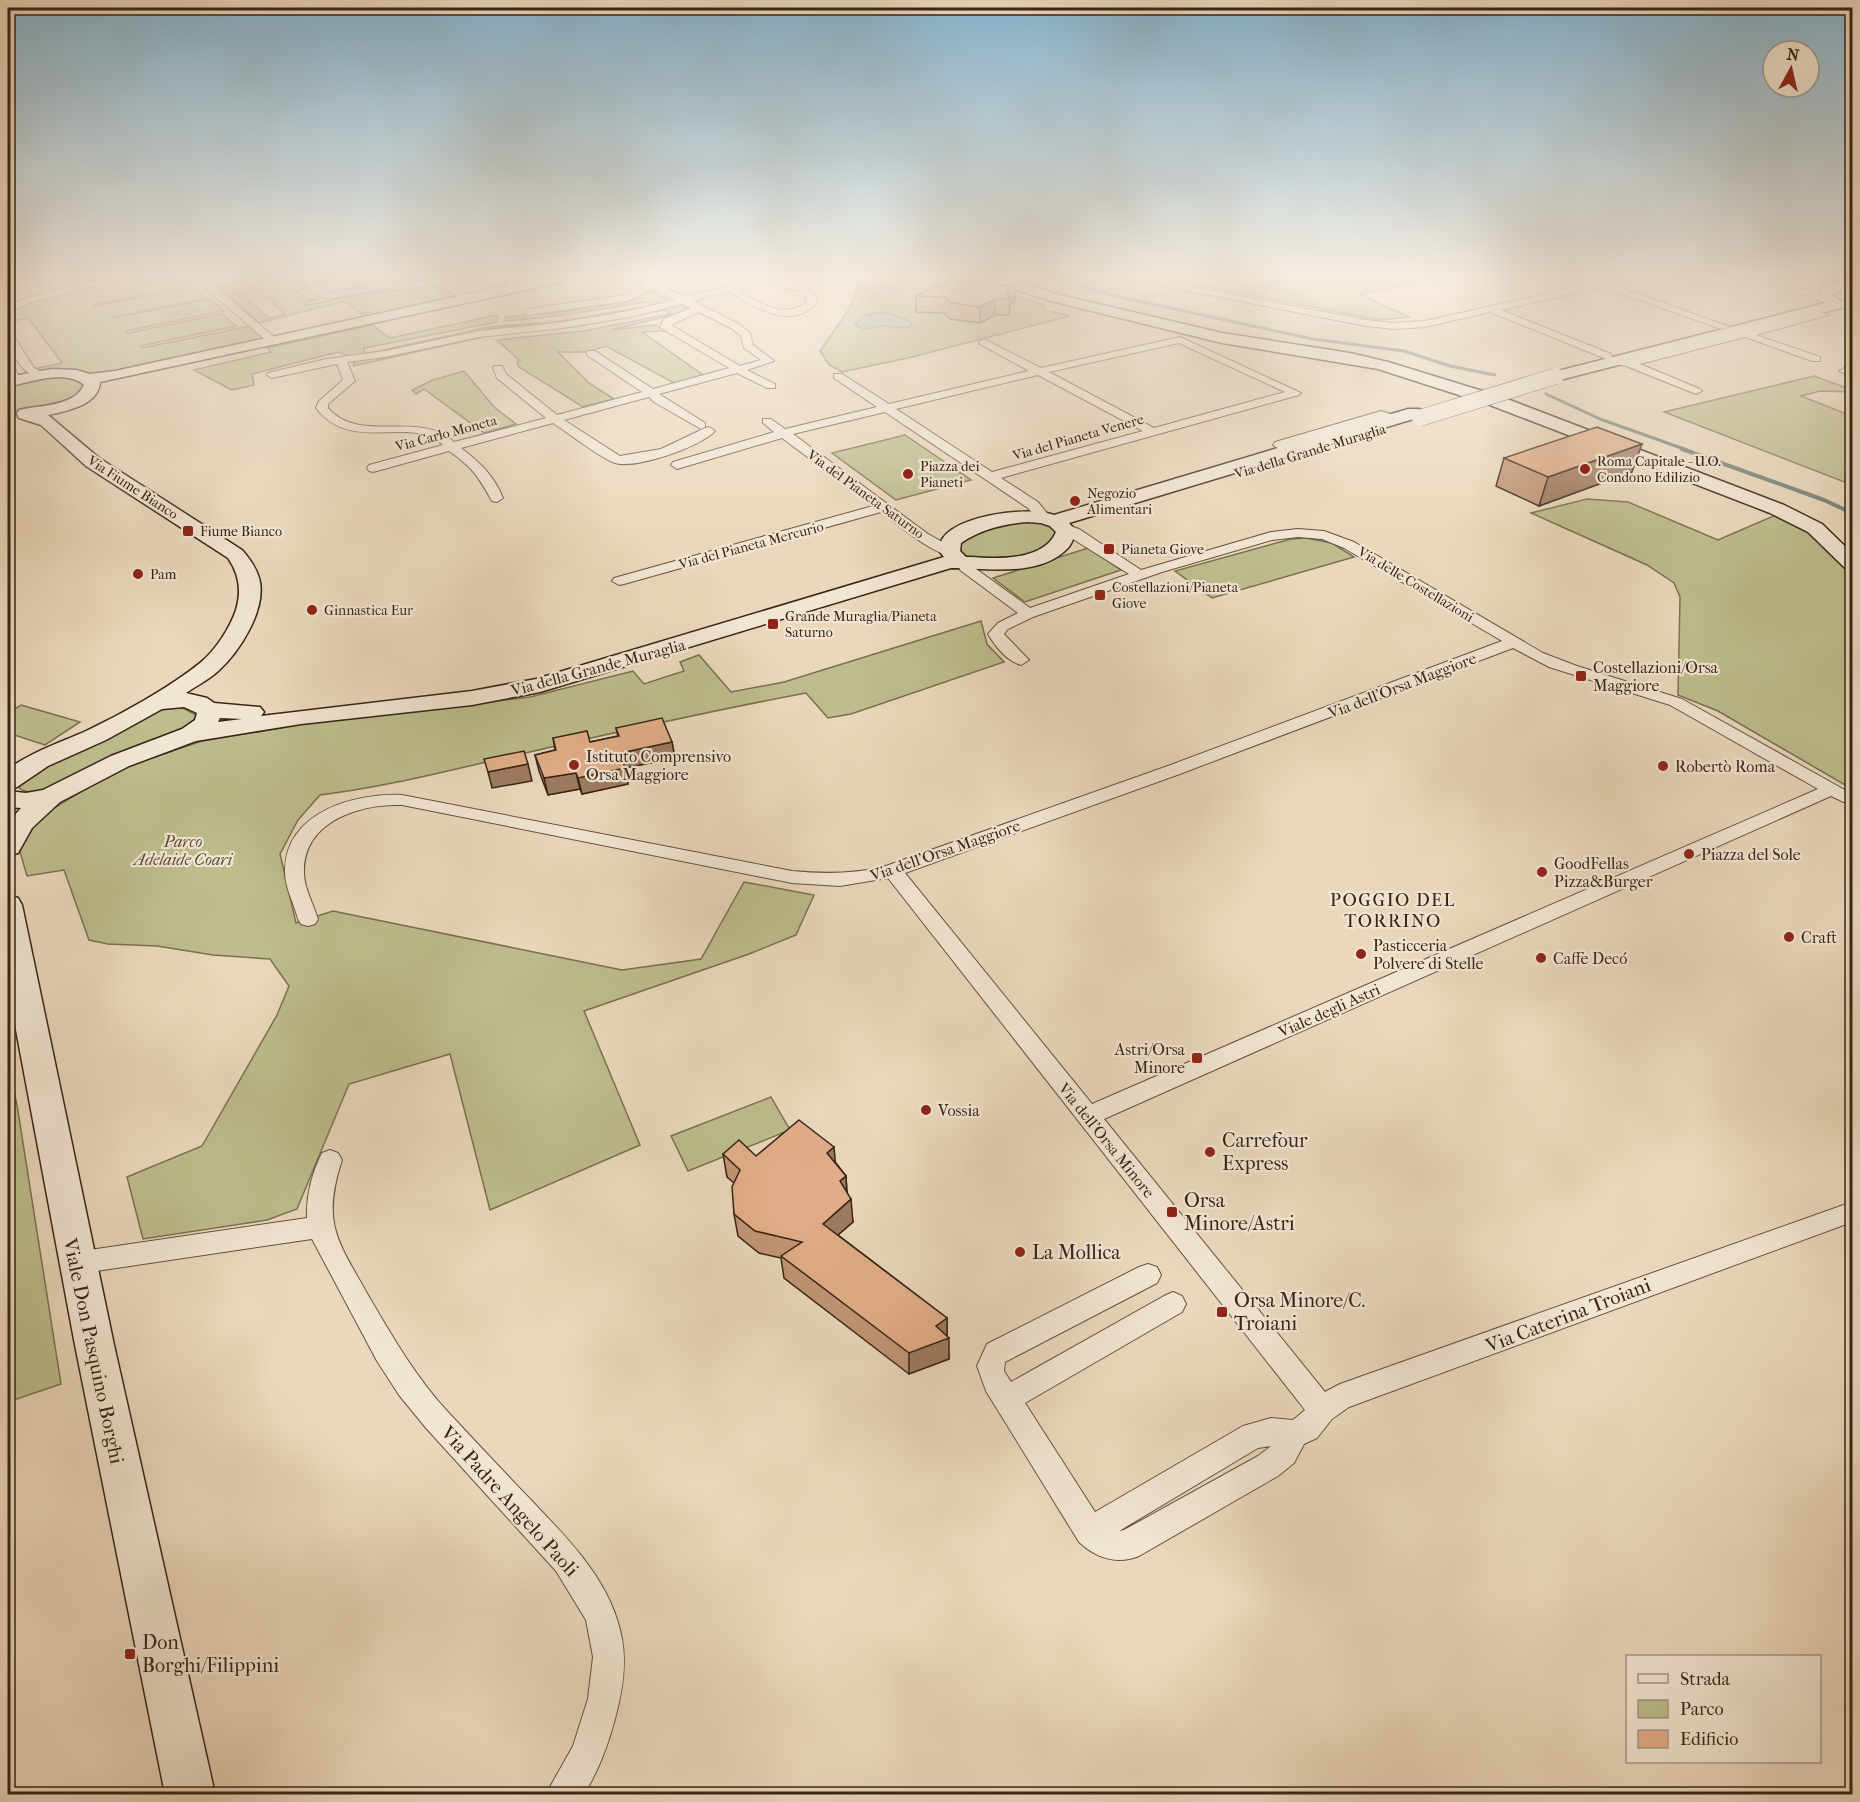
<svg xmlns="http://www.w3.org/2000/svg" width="1860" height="1802" viewBox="0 0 1860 1802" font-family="'IM FELL French Canon',serif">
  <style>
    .green { fill: #bdbd8d; stroke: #7a7052; stroke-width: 1.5 }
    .water { fill: #98bab1; stroke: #717e73; stroke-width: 1.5 }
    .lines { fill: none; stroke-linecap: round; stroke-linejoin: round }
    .stream-far1 { stroke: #717e73; stroke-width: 3 }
    .stream { stroke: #717e73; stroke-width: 4 }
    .street-casing { stroke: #635140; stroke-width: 2 }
    .secondary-casing { stroke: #362417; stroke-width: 3 }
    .street { fill: #f2e6d3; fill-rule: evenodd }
    .secondary { fill: #f2e6d3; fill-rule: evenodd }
    .secondary-bridge-casing { stroke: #362417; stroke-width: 17; stroke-linecap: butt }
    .secondary-bridge { stroke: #f2e6d3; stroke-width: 16 }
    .wall { fill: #c29676; stroke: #362417; stroke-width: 1.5 }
    .shaded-wall { fill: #9e7a60; stroke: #362417; stroke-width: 1.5 }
    .building { fill: #e2ae89; stroke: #362417; stroke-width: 1.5 }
    .poi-dot { fill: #8f2418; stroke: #f2e6d3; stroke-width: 2 }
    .labels { text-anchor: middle; stroke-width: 4.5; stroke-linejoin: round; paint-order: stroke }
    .far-street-label { font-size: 14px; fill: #362417; stroke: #f2e6d3 }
    .far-poi-label { font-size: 14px; fill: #362417; stroke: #f2e6d3; text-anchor: start }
    .street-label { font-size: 16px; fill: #362417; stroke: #f2e6d3 }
    .poi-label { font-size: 16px; fill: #362417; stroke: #f2e6d3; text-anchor: start }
    .park-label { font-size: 16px; font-style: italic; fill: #584a34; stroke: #f2e6d3 }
    .neighbourhood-label { font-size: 18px; letter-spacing: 1.5px; fill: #362417; stroke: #f2e6d3 }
    .near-poi-label { font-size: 20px; fill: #362417; stroke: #f2e6d3; text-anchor: start }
    .near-street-label { font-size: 20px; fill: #362417; stroke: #f2e6d3 }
  </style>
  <rect width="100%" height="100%" fill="#ebd8bc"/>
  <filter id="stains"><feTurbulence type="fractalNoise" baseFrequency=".00333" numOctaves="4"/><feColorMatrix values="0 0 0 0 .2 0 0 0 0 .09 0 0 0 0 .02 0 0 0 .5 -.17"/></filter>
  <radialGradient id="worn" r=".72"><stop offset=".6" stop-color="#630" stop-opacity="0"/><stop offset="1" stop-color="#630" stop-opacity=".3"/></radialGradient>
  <g class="green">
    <path d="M154,279H196L201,284L93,305L94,306L194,288L207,298L111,318L211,299L224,311L126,331L128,333L222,314L236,326L140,346L142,348L250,326L261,337L258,341L95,375L81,371H40L38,368L62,363L28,318L8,322V311L31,300L96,287L99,289Z"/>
    <path d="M210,279H223L269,318L285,314L273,304L276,303L271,299L268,300L245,281L247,279H296L307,288L297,291L307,299H320L304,303L307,305L377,291L381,293L429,283L452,299L378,315L371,312L361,314L346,302L337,303L259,323Z"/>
    <path d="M864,279H966L1044,305L1045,310L1070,316L912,357L842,372L829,365L820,351L850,308L859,283Z"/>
    <path d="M1168,279H1435L1360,294L1409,317L1380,320Z"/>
    <path d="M648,290L670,301L669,302L572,321L487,329L365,355L349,356L338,352L252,374L254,385L232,390L194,370L271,352L267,348L372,325L390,338L498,315L497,322L364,348L365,354L488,327L555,322L651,306L653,305L645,302L557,316L505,321V317L568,311L640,299Z"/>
    <path d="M680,305L687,309L684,312L611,330L656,325L664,331L642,332L703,375L674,383L606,346L587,352H558L589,383L614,399L583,407L519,367L517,362L520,361L497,340L584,331L670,314L665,310L580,326L488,336L353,366L355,361L373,357L379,360L484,335L585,324Z"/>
    <path d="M464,371L494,407L516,424L484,433L424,389L416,394L412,390L433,380Z"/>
    <path d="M1814,376L1852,390V392L1820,391L1801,396L1852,416V485L1664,412Z"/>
    <path d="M58,377L80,381L83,386L82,391C63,407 32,412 8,411V386L43,378Z"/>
    <path d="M905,435L971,480L896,500L832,453Z"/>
    <path d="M1587,499L1628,502L1718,540L1778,514L1814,533L1852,571V789L1718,711L1678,695L1680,597L1674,583L1647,565L1531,513Z"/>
    <path d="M1026,520L1048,524L1057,532L1054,542L1024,557L972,559L960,552L957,542L974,531Z"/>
    <path d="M1306,538L1332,543L1354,557L1212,598L1175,571L1291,539Z"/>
    <path d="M1088,548L1121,570L1025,602L993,578Z"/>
    <path d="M981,621L987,644L1004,662L851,714L828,718L806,693C710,711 616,732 521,754C454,769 387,787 320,795L298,820L280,854L296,923L333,911L622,970L701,959L744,882L814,895L796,935L749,954L584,1011L640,1145L490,1210L450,1054L349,1084L297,1209L267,1220L143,1239L127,1177L202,1146L277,1015L289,986L270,959L213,955L157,946L108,944L89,940L64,870L27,876L18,845L38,818L93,784L128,766L202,741L297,725L530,697L633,671L644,684L684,671L680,662L699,655L731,692L784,682Z"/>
    <path d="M21,705L80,722L45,745L8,733V713Z"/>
    <path d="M168,708H183L196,715V718L181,732L54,790L30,793L20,789L19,784L26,776L157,710Z"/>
    <path d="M8,1062L17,1105L61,1384L8,1402Z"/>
    <path d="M771,1097L790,1130L688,1171L671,1136Z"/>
  </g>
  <path class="water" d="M886,312L908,320L912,326C902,330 894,326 883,326C872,326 865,333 855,325C861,315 875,312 886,312Z"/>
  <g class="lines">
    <g class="stream-far1">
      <path d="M1054,279L1124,298L1313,339L1404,351L1450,366L1495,375"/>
      <path d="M1546,394L1600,419L1687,450"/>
    </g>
    <path class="stream" d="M1682,449L1824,500L1852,513"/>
    <defs>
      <g id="street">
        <path d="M8,279H21L8,284Z"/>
        <path d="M104,279H122L35,301L8,312V306L29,297Z"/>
        <path d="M195,279H205L278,340V344H270Z"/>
        <path d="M298,279H308L329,293L380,284L372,279H384L394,284L439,279L474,299L466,301L436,285L393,290L388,288L328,299L319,296Z"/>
        <path d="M504,279H514L520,289L518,291H512Z"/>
        <path d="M636,279H648L685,297L759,279H776L806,287L815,294L817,303C791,331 754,307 730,292L693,301L739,324L750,333L753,345L774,361L747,370L775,384V388H767L737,373L659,394L705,423V427L701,429L654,402L649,397L564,420L620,456L661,449L705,428L709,427L715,431C700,447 637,469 615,463C602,459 567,432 553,423L461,448C480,462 494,476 503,498L497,502L492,501C478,476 473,468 449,451L373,472L369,471L367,468L369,465L443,445C411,414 352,455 316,408L319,401L343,380L337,364L272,378L267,375L268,373L326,359L385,351L479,331L563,322L629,311L675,300L653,289L627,301L528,315L523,312L528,309L625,295L645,285ZM765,283L800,291L805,295L807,302C784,320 760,303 739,290ZM683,304L691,308L664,319L660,326L661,328L729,368L653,389L595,351H587V355L642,392L557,415L506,374L502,366H494L493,368L497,378L546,418L454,442C419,409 360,445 328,408V404L355,381L347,362L385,357L479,337L563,328L629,317ZM699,312L731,328L741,336L744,348L761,360L740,366L671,325Z"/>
        <path d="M1129,279H1150L1366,320L1393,323L1425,321L1612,279H1630L1614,285L1730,327L1721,329L1603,287L1501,310L1611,354L1612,357L1629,360L1812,315L1806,311L1811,308L1828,315L1756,335L1820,357V361H1812L1745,337L1640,364L1700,389L1702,391L1696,394L1626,366L1607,362L1606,359L1490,312L1425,327L1393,329L1366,326Z"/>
        <path d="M1757,279H1772L1835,301L1827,303Z"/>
        <path d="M1839,301L1852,305V311L1836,306L1834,304Z"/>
        <path d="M8,332L12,333L34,368L44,373V377C24,380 6,348 8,332Z"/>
        <path d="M1180,337L1301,393L1299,395L1001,478L1038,502L1051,518L1044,522L1039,521L1028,508L885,412L793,434L928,534L955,549L957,552L955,555C937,559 896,523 881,512L624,584L619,585L612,581L614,578L873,506L782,438L677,469L671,465L673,462L774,432L763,423V419H771L785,429L877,407L834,378V374H842L889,404L1029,371L980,344L979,342L984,339L1041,368ZM1179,343L1285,392L1154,428L1049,372ZM1038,375L1143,431L992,472L896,409Z"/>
        <path d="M8,361L12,362L19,377L10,384H8Z"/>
        <path d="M1844,368L1852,370V377L1839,371Z"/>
        <path d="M1381,411L1403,418L1397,421L1381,418L1289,446L1294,451L1288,455L1273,445L1275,442Z"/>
        <path d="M1065,524L1079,529L1141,570L1271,532L1298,529L1324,531L1354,542L1543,653L1577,666L1682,699L1852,794V806L1831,796L1104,1119L1325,1392L1340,1384L1852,1202V1222L1349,1407L1332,1419L1317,1438L1304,1444L1294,1463L1278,1476L1139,1556C1117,1565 1096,1558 1079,1542L986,1391L977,1366L987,1344L1139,1267L1148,1264L1157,1267L1161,1275L1157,1283L1005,1362L1004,1371L1011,1382L1164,1296L1173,1292L1182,1296L1186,1304L1182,1312L1025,1403L1095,1512L1243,1426L1271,1418L1293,1420L1305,1410L888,878L840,886L792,883L402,805C361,804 305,820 304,870C303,886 313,903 318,919L315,924L308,926L301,924L298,919C294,903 284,886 285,869C287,812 354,793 402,795L792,871C823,874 853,874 883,867L1165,767L1502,641L1344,548L1322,539L1298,537L1272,540L1162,572L1033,617L1008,629L1004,634L1029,660L1021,665C1007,661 995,646 988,634L998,623L1018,613L960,570L958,562L965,558L970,559L972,566L1030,608L1129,574L1060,531L1058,528L1060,525ZM1513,648L1549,667L1670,705L1818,789L1092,1104L905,873L1177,775ZM1271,1446L1258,1456L1124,1530L1119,1531L1258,1448Z"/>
        <path d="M330,1150L338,1153L342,1160C321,1224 338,1241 368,1295C392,1336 415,1376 447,1411C475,1441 503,1471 531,1500C569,1540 612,1582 622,1639C627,1666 622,1693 615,1719C608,1745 598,1772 584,1794H546L573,1746L588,1699L593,1657L586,1620L556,1571L426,1428L399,1395L377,1361L312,1239L76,1274L67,1271L63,1263L67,1255L76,1252L307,1218C306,1196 312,1173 322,1153Z"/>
      </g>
      <g id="secondary">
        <path d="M538,279H565L558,283L100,382C99,405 67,411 48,415L99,458L242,550C249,558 256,567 259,578C268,608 239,653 217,672C208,680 196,686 186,693L207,698L214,703L260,707L264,712L261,716L472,691L536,679L944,557L940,552C940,547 940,542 943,538C959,515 1029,506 1054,515L1408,409H1420L1422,413L1420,417L1069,523L1076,531C1074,536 1072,544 1068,548C1039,578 987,568 951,568L540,692L472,705L301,724L196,741L129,766L60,802L32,828L18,853L8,856V823L21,808L8,807V791L26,793L43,790L111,756L182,729L195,720L197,713L184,707L162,709L106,740L48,766L17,787L8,790V769C32,752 59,743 86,731C122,714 169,688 200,663C215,651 230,628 236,610C242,591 239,574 228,558L86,466L41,425L19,418L17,414L19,410C39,405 74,407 84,385C66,369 29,382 8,387V377L52,369L76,370L90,374L115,371ZM1027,522L1041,523L1050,526L1056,532C1044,561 997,559 971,557H966L960,551L961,543C981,529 1003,524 1027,522ZM220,718L242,719L218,722Z"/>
        <path d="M990,279H1012L1060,295L1222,333L1350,353L1388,362L1502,397L1784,505L1822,524L1852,553V570L1845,568L1808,532L1770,513L1490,405L1378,369L1222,343L1051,301L992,282Z"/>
        <path d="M1852,280V288L1833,293V296L1846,304L1844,307L1556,381L1548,376L1550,373L1825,303L1819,298L1821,288L1831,283Z"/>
        <path d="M8,895L18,898L22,905L114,1345L215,1794H165L75,1345L8,987Z"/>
      </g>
    </defs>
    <use href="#street" class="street-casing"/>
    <use href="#secondary" class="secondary-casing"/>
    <use href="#street" class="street"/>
    <use href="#secondary" class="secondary"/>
    <defs>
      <path id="secondary-bridge" d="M1420,418L1556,376"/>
    </defs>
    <use href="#secondary-bridge" class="secondary-bridge-casing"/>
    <use href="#secondary-bridge" class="secondary-bridge"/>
  </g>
  <g class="wall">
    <path d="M1016,284L1015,300L1010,304L1009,315H995L980,323L950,319L944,313L916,312V296L976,285L996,286Z"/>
    <path d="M1504,458L1632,472L1539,506L1496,486Z"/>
    <path d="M616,728L672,742L675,758L625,768L628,784L582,794L580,789L548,795L539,771L535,755L555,750L553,738L590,742L618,736Z"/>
    <path d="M723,1154L756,1156L836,1163L846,1176L847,1192L853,1222L838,1235L947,1318V1336L949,1359L909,1374L784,1278L781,1258L759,1253L738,1236L734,1214V1183L727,1177Z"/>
  </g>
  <g class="shaded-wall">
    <path d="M1016,284L1015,300L1010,304V299L1005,292Z"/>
    <path d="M995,299V315L980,323V307Z"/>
    <path d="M1642,444L1632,472L1539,506L1548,477Z"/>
    <path d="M672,742L675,758L625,768L628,784L582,794L578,778L620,753Z"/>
    <path d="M528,764L532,781L492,788L488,772Z"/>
    <path d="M576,773L580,789L548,795L544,778Z"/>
    <path d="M834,1147L836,1170L827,1153Z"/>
    <path d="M846,1176L847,1199L840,1181Z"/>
    <path d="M851,1199L853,1222L825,1246L823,1224Z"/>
    <path d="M947,1318V1339L949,1338V1359L909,1374V1353L936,1326Z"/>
  </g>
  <g class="building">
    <path d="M951,280L976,285L981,282L993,281L996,286L1016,284L1005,292L1010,299H995L980,307L951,303L944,297L916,296Z"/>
    <path d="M1597,427L1642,444L1548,477L1504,458Z"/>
    <path d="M662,718L672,742L620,753L625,768L578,778L576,773L544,778L535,755L556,750L553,738L587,731L590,742L619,736L616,728Z"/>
    <path d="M524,751L528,764L488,772L484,759Z"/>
    <path d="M799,1120L834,1147L827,1153L846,1176L840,1181L851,1199L823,1224L947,1318L936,1326L949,1338L909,1353L781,1256L802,1242L755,1231L734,1214L732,1187L740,1170L723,1154L739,1140L756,1156Z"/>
  </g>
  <linearGradient id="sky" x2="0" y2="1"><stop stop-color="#88b6d2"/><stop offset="0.52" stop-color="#f6ede1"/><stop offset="1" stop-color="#f6ede1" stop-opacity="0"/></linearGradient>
  <rect width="1860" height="532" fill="url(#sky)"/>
  <g class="poi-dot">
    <circle cx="1585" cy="469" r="6"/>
    <circle cx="908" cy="474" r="6"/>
    <circle cx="1075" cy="501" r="6"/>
    <rect x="182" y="525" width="12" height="12" rx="3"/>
    <rect x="1103" y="543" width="12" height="12" rx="3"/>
    <circle cx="138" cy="574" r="6"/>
    <rect x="1094" y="589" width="12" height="12" rx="3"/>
    <circle cx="312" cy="610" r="6"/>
    <rect x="767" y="618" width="12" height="12" rx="3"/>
    <rect x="1575" y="670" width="12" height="12" rx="3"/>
    <circle cx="574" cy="765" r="6"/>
    <circle cx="1663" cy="766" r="6"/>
    <circle cx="1689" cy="854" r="6"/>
    <circle cx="1542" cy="872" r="6"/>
    <circle cx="1789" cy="937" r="6"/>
    <circle cx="1361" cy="954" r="6"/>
    <circle cx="1541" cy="958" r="6"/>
    <rect x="1191" y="1052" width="12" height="12" rx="3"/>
    <circle cx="926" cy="1110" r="6"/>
    <circle cx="1210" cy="1152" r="6"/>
    <rect x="1166" y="1206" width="12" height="12" rx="3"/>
    <circle cx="1020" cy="1252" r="6"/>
    <rect x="1216" y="1306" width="12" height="12" rx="3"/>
    <rect x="124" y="1648" width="12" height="12" rx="3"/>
  </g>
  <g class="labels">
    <g class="far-street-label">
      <text transform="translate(446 433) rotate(-15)" y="5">Via Carlo Moneta</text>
      <text transform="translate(1078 437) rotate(-16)" y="5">Via del Pianeta Venere</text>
      <text transform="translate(1310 451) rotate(-17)" y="5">Via della Grande Muraglia</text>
      <text transform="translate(133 487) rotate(33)" y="5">Via Fiume Bianco</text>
      <text transform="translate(866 494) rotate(36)" y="5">Via del Pianeta Saturno</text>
      <text transform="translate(751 545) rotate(-15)" y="5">Via del Pianeta Mercurio</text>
      <text transform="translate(1416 584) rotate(31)" y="5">Via delle Costellazioni</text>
    </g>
    <g class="far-poi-label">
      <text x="1597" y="466">Roma Capitale - U.O.<tspan x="1597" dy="16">Condono Edilizio</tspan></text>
      <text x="920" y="471">Piazza dei<tspan x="920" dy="16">Pianeti</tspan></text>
      <text x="1087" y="498">Negozio<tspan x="1087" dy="16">Alimentari</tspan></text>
      <text x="200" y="536">Fiume Bianco</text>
      <text x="1121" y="554">Pianeta Giove</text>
      <text x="150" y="579">Pam</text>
      <text x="1112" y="592">Costellazioni/Pianeta<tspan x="1112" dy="16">Giove</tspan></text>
      <text x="324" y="615">Ginnastica Eur</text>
      <text x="785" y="621">Grande Muraglia/Pianeta<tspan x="785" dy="16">Saturno</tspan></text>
    </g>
    <g class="street-label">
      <text transform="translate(598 667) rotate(-15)" y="6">Via della Grande Muraglia</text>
      <text transform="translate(1402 685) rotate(-21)" y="6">Via dell'Orsa Maggiore</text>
      <text transform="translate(945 850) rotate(-19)" y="6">Via dell'Orsa Maggiore</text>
      <text transform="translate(1329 1010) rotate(-24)" y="6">Viale degli Astri</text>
      <text transform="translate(1107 1140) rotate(51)" y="6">Via dell'Orsa Minore</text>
    </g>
    <g class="poi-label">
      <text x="1593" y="673">Costellazioni/Orsa<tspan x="1593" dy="18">Maggiore</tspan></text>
      <text x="586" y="762">Istituto Comprensivo<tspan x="586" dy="18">Orsa Maggiore</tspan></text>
      <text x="1675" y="772">Robertò Roma</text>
      <text x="1701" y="860">Piazza del Sole</text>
      <text x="1554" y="869">GoodFellas<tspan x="1554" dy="18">Pizza&amp;Burger</tspan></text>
      <text x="1801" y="943">Craft</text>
      <text x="1373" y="951">Pasticceria<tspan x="1373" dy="18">Polvere di Stelle</tspan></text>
      <text x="1553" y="964">Caffe Decó</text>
      <text x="1185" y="1055" text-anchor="end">Astri/Orsa<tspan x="1185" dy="18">Minore</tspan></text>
      <text x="938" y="1116">Vossia</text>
    </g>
    <g class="park-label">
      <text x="183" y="847">Parco<tspan x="183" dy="18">Adelaide Coari</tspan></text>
    </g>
    <g class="neighbourhood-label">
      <text x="1393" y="906">POGGIO DEL<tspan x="1393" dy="21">TORRINO</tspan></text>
    </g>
    <g class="near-poi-label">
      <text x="1222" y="1147">Carrefour<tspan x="1222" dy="23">Express</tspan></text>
      <text x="1184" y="1207">Orsa<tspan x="1184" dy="23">Minore/Astri</tspan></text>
      <text x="1032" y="1259">La Mollica</text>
      <text x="1234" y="1307">Orsa Minore/C.<tspan x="1234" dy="23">Troiani</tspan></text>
      <text x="142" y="1649">Don<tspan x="142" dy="23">Borghi/Filippini</tspan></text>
    </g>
    <g class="near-street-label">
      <text transform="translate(1568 1315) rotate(-21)" y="7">Via Caterina Troiani</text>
      <text transform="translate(94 1351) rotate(78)" y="7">Viale Don Pasquino Borghi</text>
      <text transform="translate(510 1501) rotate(48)" y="7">Via Padre Angelo Paoli</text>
    </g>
  </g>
  <rect width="1860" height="1802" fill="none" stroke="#ebd8bc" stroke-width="30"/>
  <rect x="9" y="9" width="1842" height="1784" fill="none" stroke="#362417" stroke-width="3"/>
  <rect x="15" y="15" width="1830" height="1772" fill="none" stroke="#362417" stroke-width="1.5"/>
  <rect x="1626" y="1655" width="195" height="108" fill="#f2e6d3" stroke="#a79888" stroke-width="1.5"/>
  <rect x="1638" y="1674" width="30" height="9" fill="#f2e6d3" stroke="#a79888" stroke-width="1.5"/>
  <text x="1680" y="1685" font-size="18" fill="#362417">Strada</text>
  <rect x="1638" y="1700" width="30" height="18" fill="#bdbd8d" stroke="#a79888" stroke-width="1.5"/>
  <text x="1680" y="1715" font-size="18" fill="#362417">Parco</text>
  <rect x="1638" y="1730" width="30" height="18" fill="#e2ae89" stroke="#a79888" stroke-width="1.5"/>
  <text x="1680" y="1745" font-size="18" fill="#362417">Edificio</text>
  <g transform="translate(1791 69) rotate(8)"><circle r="28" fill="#f2e6d3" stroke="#a79888" stroke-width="1.5"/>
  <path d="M0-4.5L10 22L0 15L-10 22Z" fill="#8f2418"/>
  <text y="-9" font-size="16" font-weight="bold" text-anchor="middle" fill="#362417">N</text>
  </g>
  <rect width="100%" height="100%" filter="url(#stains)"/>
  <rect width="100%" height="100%" fill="url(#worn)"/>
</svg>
